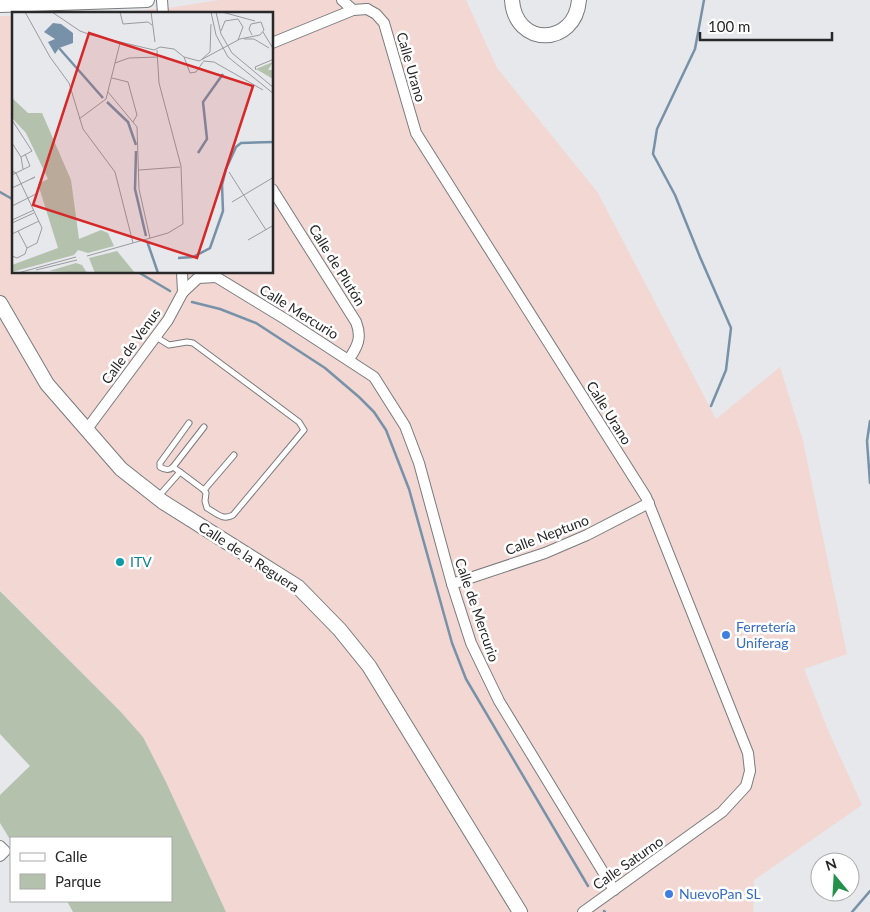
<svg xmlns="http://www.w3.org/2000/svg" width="870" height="912" viewBox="0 0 870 912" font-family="Lato,sans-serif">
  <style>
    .industrial { fill: #f2d7d3 }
    .green { fill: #b4c1ad }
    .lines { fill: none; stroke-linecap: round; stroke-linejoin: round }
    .stream { stroke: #7792a8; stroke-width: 2.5 }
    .lane-casing { stroke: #797b7e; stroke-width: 7 }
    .street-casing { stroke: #797b7e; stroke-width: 12 }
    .secondary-casing { stroke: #797b7e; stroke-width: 16 }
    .lane { stroke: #fff; stroke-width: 5 }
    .street { stroke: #fff; stroke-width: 10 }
    .secondary { stroke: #fff; stroke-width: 14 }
    .culture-dot { fill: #0f9aa8; stroke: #fff; stroke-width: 2 }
    .shop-dot { fill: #3f7fe0; stroke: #fff; stroke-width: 2 }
    .labels { text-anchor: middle; stroke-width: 5; stroke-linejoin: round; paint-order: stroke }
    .street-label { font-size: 14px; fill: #282829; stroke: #fff }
    .culture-label { font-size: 14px; fill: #0d838f; stroke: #fff; text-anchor: start }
    .shop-label { font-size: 14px; fill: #366cbe; stroke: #fff; text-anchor: start }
    .inset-river { fill: none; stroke: #7792a8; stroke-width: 2.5 }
    .inset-road { fill: none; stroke: #9a9b9e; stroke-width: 1 }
    .view { fill: #d62828; fill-opacity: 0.15; stroke: #d62828; stroke-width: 2.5 }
    .inset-edge { fill: none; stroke: #282829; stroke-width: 2.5 }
  </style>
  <rect width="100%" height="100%" fill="#e6e8ec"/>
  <path class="industrial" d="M219,0H466L497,68L598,193L716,419L780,367L803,441L847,654L804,669L828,730L862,805L754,880L753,912H226L166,782L143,737L120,711L0,590V16H14V272H272V14H92L168,8Z"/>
  <path class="green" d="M0,591L120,711L143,737L166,782L226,912H73L67,901H171V838H11V841L0,823V795L30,766L0,734Z"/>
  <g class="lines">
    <g class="stream">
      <path d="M704,0L695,49L657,129L653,154L675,195L700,257L731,328L726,370L711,406"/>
      <path d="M0,192L14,200"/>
      <path d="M138,272L170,291"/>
      <path d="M192,302L220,309L256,323L325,368L359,397L374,412L386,430L409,489L452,643L466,679L588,886"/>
      <path d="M870,421L867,441L870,483"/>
      <path d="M604,911L605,912"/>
      <path d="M852,912L870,891"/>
    </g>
    <defs>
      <g id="lane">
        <path d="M156,337L169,345L187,342L193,343L299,422L304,430L233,515C223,521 216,513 207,508L205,501L206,493L204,490L180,472L158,497"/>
        <path d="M173,467C169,471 165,470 160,467V463L189,423"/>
        <path d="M180,472L173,467L204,427"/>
        <path d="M204,490L234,455"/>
      </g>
      <g id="street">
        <path d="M162,0L163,14"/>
        <path d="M342,0L353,10"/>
        <path d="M367,9L376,14L384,23L416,133L646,497L748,753L750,771L746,786L722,812L583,912"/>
        <path d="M272,43L353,10L367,9"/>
        <path d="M272,189L356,322C362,337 358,346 349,359"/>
        <path d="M208,272L285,319L374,377L405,426L419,463L452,584L471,643L499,701L614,890"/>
        <path d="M183,292L198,278L216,277"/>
        <path d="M87,429L168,320L183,292L182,272"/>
        <path d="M452,584L545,553L587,535L649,503"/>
        <path d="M0,846L5,851L0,856"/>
      </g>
      <g id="secondary">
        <path d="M512,0C515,47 575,47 579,0"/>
        <path d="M0,5L147,0"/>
        <path d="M0,303L47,384L121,469L163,502L298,587L340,630L369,666L520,912"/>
      </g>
    </defs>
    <use href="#lane" class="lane-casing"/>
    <use href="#street" class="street-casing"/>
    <use href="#secondary" class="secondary-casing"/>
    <use href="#lane" class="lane"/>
    <use href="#street" class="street"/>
    <use href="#secondary" class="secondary"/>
  </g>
  <circle class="culture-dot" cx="120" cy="562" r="5"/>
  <g class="shop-dot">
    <circle cx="726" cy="635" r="5"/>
    <circle cx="669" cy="894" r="5"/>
  </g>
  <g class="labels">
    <g class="street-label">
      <text transform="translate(411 67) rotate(74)" y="5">Calle Urano</text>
      <text transform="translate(337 265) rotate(58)" y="5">Calle de Plutón</text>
      <text transform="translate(299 312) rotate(32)" y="5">Calle Mercurio</text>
      <text transform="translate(131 346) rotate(-54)" y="5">Calle de Venus</text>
      <text transform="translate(609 413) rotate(58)" y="5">Calle Urano</text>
      <text transform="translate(547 535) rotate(-21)" y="5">Calle Neptuno</text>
      <text transform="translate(249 557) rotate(33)" y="5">Calle de la Reguera</text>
      <text transform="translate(477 610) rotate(71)" y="5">Calle de Mercurio</text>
      <text transform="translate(628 863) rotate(-35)" y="5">Calle Saturno</text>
    </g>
    <g class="culture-label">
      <text x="130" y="567">ITV</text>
    </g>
    <g class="shop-label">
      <text x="736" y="632">Ferretería<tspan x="736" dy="16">Uniferag</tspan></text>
      <text x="679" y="899">NuevoPan SL</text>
    </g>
  </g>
  <g transform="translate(12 12)">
    <rect width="261" height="261" fill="#e6e8ec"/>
    <path d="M261,50L256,58H260L261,67L244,57ZM0,86L16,101H30L59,168L67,227L89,218L96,221L102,234L76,241L66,238L62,243L0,260V253L46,236L26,172L36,167L14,121L0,106ZM105,239L123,261H83L77,246ZM64,251L70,253L75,261L37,259Z" fill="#b4c1ad"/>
    <path d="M41,11L49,12L61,21V31L47,36L43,42L36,30L43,27L32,20Z" fill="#7792a8"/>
    <path class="inset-river" d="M47,36L91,86M95,90L116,110L124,133M124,139L123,177L134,224M186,141L195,127L191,90L211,62M135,229L146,261M166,246L181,245L198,236L211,199L210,173L214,157L224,135L229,131L262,130"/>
    <path class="inset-road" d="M13,0L38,45L57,71L71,117L103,160L121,231M40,0L68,19L79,23L142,38L148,35L162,37L172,45L178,61L184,60L191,50M108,0L111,12L136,10L140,13M139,0L143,30M199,0L204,23L216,45L262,82M204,0L209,22L220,41L262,76M210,0L243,9M209,19L213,9L226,7L231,15L226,28M251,20L262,38M232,27H242L257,36M172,45L187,49L228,27L248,23L252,18L249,10L239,12L237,17L240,23M190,47L198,40L199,12M191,49L202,50L251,78M103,51L117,46L146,45M244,58L243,55L262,47M100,66L116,70L125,103L121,110M96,80L125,115L127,177L138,226M67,107L94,87L108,31M0,108L20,139L9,145L11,157M0,131L9,145M127,158L168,155M0,159L4,161L30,216L25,231L15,236M217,160L254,218M0,163L18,154L13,142M0,176L23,165L19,167M220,190L262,165M0,194L26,181M0,208L22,198M0,211L22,201M6,219L15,236M0,222L27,209M236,228L262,213M0,244L5,246L13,242L15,236M75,244L156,221L171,212L169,154L147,71L145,38M24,258L65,248M6,261L64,245"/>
    <path class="view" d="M77,21L241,74L185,246L21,193Z"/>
    <rect width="261" height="261" class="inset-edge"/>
  </g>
  <rect x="10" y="837" width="162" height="65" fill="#ffffff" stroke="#a9a9a9"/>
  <rect x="20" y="853" width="25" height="8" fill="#ffffff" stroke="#a9a9a9"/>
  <text x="55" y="862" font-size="15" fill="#282829">Calle</text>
  <rect x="20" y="874" width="25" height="15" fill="#b4c1ad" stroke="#a9a9a9"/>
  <text x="55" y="887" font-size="15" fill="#282829">Parque</text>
  <g transform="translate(835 877) rotate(342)"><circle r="24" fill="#ffffff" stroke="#a9a9a9"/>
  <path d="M0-4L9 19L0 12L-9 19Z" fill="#239149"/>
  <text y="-8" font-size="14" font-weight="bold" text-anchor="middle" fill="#282829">N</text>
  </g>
  <path d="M700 32v8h132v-8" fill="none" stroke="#282829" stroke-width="2.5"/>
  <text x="708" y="32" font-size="15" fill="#282829" stroke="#ffffff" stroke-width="4" paint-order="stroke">100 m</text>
</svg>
